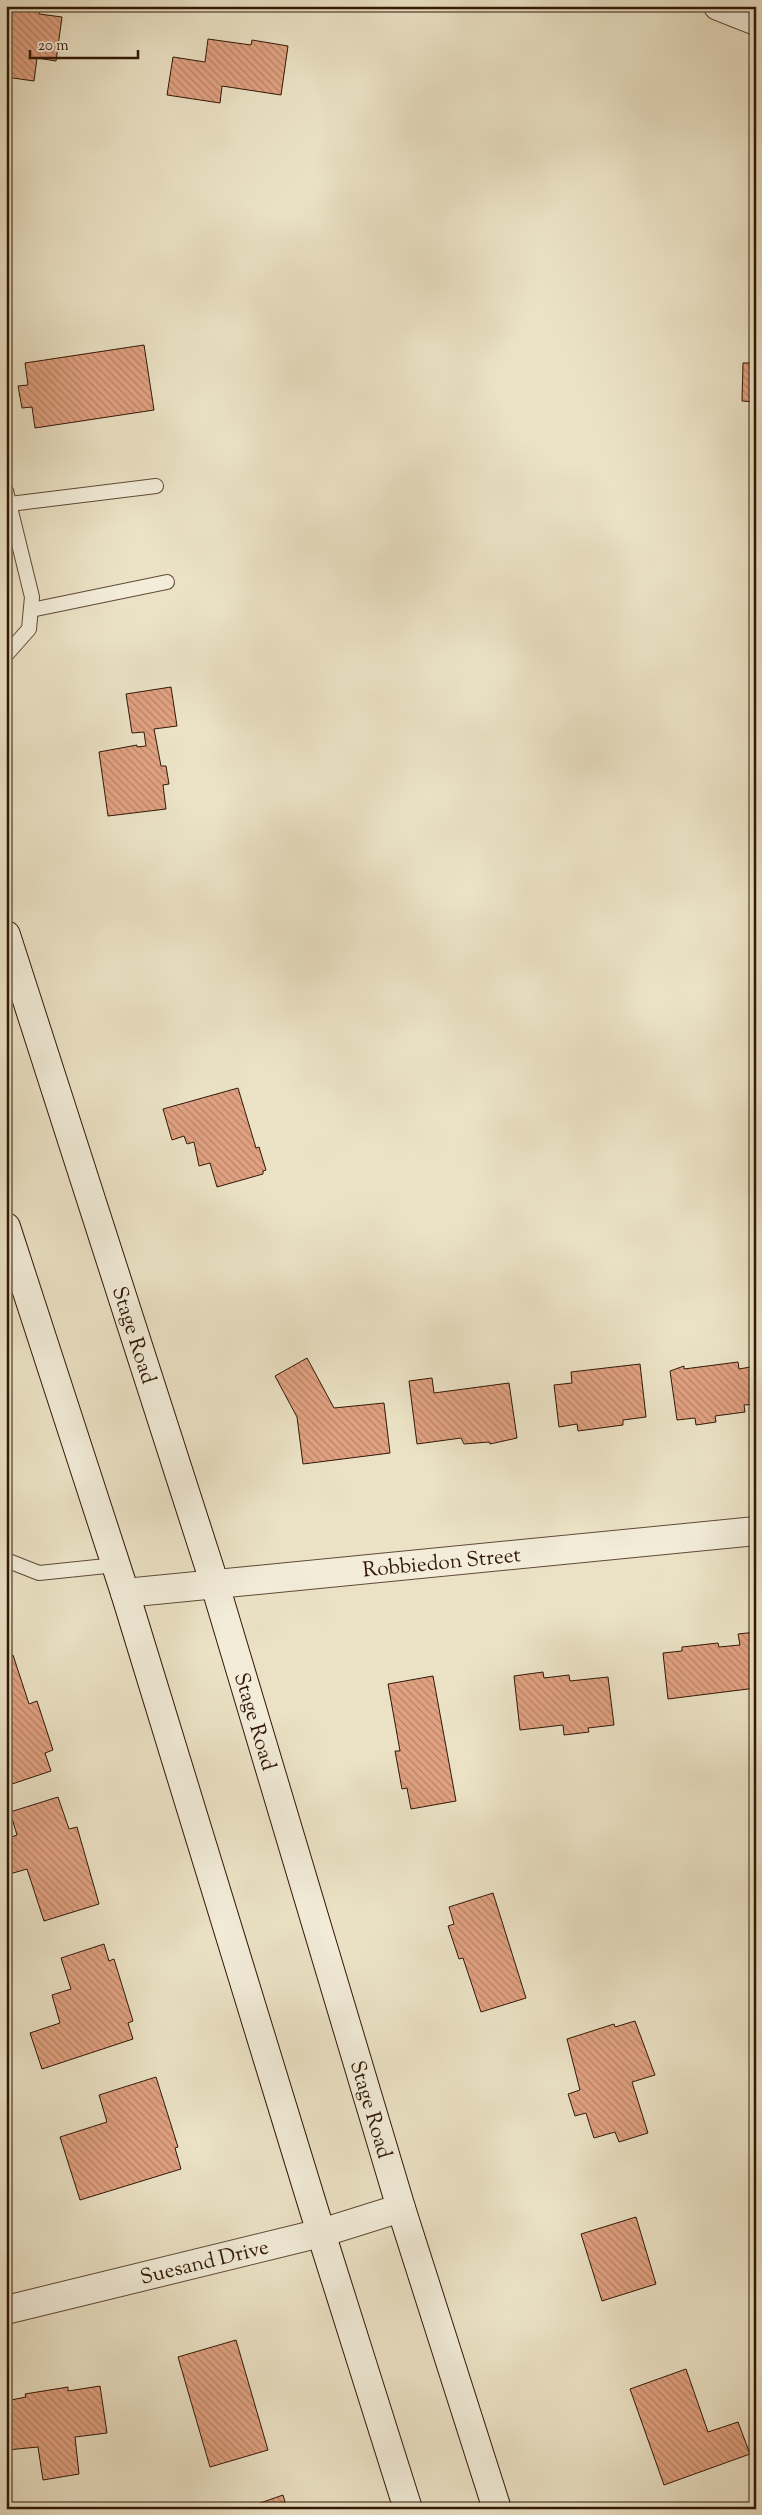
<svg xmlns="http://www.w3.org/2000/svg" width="762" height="2515" viewBox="0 0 762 2515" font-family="'Sorts Mill Goudy',serif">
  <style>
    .building { fill: url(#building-back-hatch); stroke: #311806 }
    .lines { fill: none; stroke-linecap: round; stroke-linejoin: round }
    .service-casing { stroke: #604a36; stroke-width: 16 }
    .minor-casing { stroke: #604a36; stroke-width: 30 }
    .secondary-casing { stroke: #311806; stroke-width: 30 }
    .service { stroke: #f2ecd9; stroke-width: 14 }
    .minor { stroke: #f2ecd9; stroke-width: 28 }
    .secondary { stroke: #f2ecd9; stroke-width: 28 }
    .labels { text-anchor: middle; stroke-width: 4; stroke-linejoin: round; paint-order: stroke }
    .street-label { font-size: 21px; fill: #311806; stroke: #f2ecd9 }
  </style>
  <defs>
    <pattern id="building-back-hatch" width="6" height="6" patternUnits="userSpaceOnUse" patternTransform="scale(1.25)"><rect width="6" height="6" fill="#e1a282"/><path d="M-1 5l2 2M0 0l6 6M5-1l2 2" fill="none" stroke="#b78368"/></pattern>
  </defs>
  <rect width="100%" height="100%" fill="#ebe2c5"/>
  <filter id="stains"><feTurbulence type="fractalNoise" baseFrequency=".004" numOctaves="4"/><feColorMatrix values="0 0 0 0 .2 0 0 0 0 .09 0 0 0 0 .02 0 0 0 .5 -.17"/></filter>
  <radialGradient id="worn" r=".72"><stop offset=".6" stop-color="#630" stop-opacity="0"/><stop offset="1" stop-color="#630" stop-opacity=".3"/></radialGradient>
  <g class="building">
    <path d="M6,6H40L39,14L62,17L56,61L37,58L34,81L6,77Z"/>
    <path d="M208,39L251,45L252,40L288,46L281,95L222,86L220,103L167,95L173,57L205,62Z"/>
    <path d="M144,345L154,410L35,428L32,407L22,408L18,386L28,385L25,363Z"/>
    <path d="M743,363H756V402L742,401Z"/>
    <path d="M171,687L177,726L154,729L161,766H166L169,784L163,785L166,809L108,816L99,752L137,745V747L146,746L144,732L132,733L126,694Z"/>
    <path d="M238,1088L256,1148L259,1147L266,1170L263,1171V1174L217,1187L210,1163L199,1166L194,1142L187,1144L184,1136L172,1140L163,1109Z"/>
    <path d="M307,1358L334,1408L384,1403L390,1453L303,1464L297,1417L275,1376Z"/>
    <path d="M738,1362L739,1369L756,1366V1404L744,1405L745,1412L715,1416L716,1422L696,1425L695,1418L677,1420L670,1371L684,1366V1369Z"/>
    <path d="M640,1364L646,1417L623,1420V1425L578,1431L577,1424L559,1427L554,1385L572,1383L571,1372Z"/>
    <path d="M432,1378L434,1393L509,1383L517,1438L490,1444L489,1442L464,1444L461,1438L417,1444L409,1381Z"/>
    <path d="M756,1632V1688L668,1699L663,1653L682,1651V1647L718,1643L719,1647L740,1645L738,1634Z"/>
    <path d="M13,1655L29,1704L37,1701L53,1750L45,1753L51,1771L6,1786V1657Z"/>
    <path d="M543,1672L544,1678L569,1675L570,1681L608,1677L614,1725L588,1728L589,1732L564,1735L563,1725L520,1730L514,1676Z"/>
    <path d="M433,1676L456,1801L411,1809L407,1788L402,1789L395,1751H400L388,1684Z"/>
    <path d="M58,1797L69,1829L77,1827L99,1904L44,1921L27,1869L6,1875V1839L17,1835L10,1812Z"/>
    <path d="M493,1893L526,1998L481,2012L463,1958L459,1959L448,1926L454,1924L449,1907Z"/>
    <path d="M104,1944L109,1961L114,1959L133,2021L128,2023L133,2039L42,2069L30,2033L60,2023L52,1995L71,1989L61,1958Z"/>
    <path d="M635,2021L655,2075L632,2082L648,2133L619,2142L615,2132L594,2138L586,2113L575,2116L568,2094L580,2090L567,2039L614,2024L615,2027Z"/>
    <path d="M156,2077L178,2147L175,2148L181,2169L80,2200L60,2137L107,2122L99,2095Z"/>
    <path d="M636,2217L656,2284L602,2301L581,2234Z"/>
    <path d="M236,2340L268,2450L210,2467L178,2357Z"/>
    <path d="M686,2369L708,2432L738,2422L750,2454L664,2485L630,2389Z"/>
    <path d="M100,2386L107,2433L75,2437L79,2474L43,2480L38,2447L7,2450L6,2401L26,2397L25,2394L68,2387V2391Z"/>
    <path d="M283,2495L287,2509H243Z"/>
  </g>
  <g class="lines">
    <defs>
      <g id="service">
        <path d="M6,491L32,597L29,629L6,655"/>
        <path d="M10,504L156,486"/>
        <path d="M31,610L167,582"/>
        <path d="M6,1560L39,1573L116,1565"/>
      </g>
      <g id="minor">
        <path d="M718,6L756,21"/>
        <path id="s1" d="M125,1593L756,1531"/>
        <path id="s2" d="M6,2310L321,2233L401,2208"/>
      </g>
      <g id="secondary">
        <path id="s3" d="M6,935L215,1585L401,2208L497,2509"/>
        <path d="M6,1227L125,1593L321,2233L408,2509"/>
      </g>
    </defs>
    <use href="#service" class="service-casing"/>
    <use href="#minor" class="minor-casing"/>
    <use href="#secondary" class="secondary-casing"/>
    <use href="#service" class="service"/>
    <use href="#minor" class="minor"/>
    <use href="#secondary" class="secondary"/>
  </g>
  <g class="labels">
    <g class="street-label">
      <text dy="7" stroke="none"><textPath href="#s3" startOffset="420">Stage Road</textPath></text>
      <text dy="7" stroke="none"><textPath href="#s1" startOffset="318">Robbiedon Street</textPath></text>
      <text dy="7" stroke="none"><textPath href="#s3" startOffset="825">Stage Road</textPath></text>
      <text dy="7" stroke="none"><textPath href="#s3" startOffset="1230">Stage Road</textPath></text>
      <text dy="7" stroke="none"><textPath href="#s2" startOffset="204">Suesand Drive</textPath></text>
    </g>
  </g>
  <rect width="762" height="2515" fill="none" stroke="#ebe2c5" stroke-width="25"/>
  <rect x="8" y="8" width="747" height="2500" fill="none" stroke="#311806" stroke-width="2.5"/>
  <rect x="12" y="12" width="737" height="2490" fill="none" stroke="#311806"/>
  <path d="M30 50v8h108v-8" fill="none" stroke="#311806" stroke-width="2.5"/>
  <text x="38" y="50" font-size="15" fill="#311806" stroke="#f2ecd9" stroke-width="4" paint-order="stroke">20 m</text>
  <rect width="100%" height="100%" filter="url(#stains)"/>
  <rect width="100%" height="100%" fill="url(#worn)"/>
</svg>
